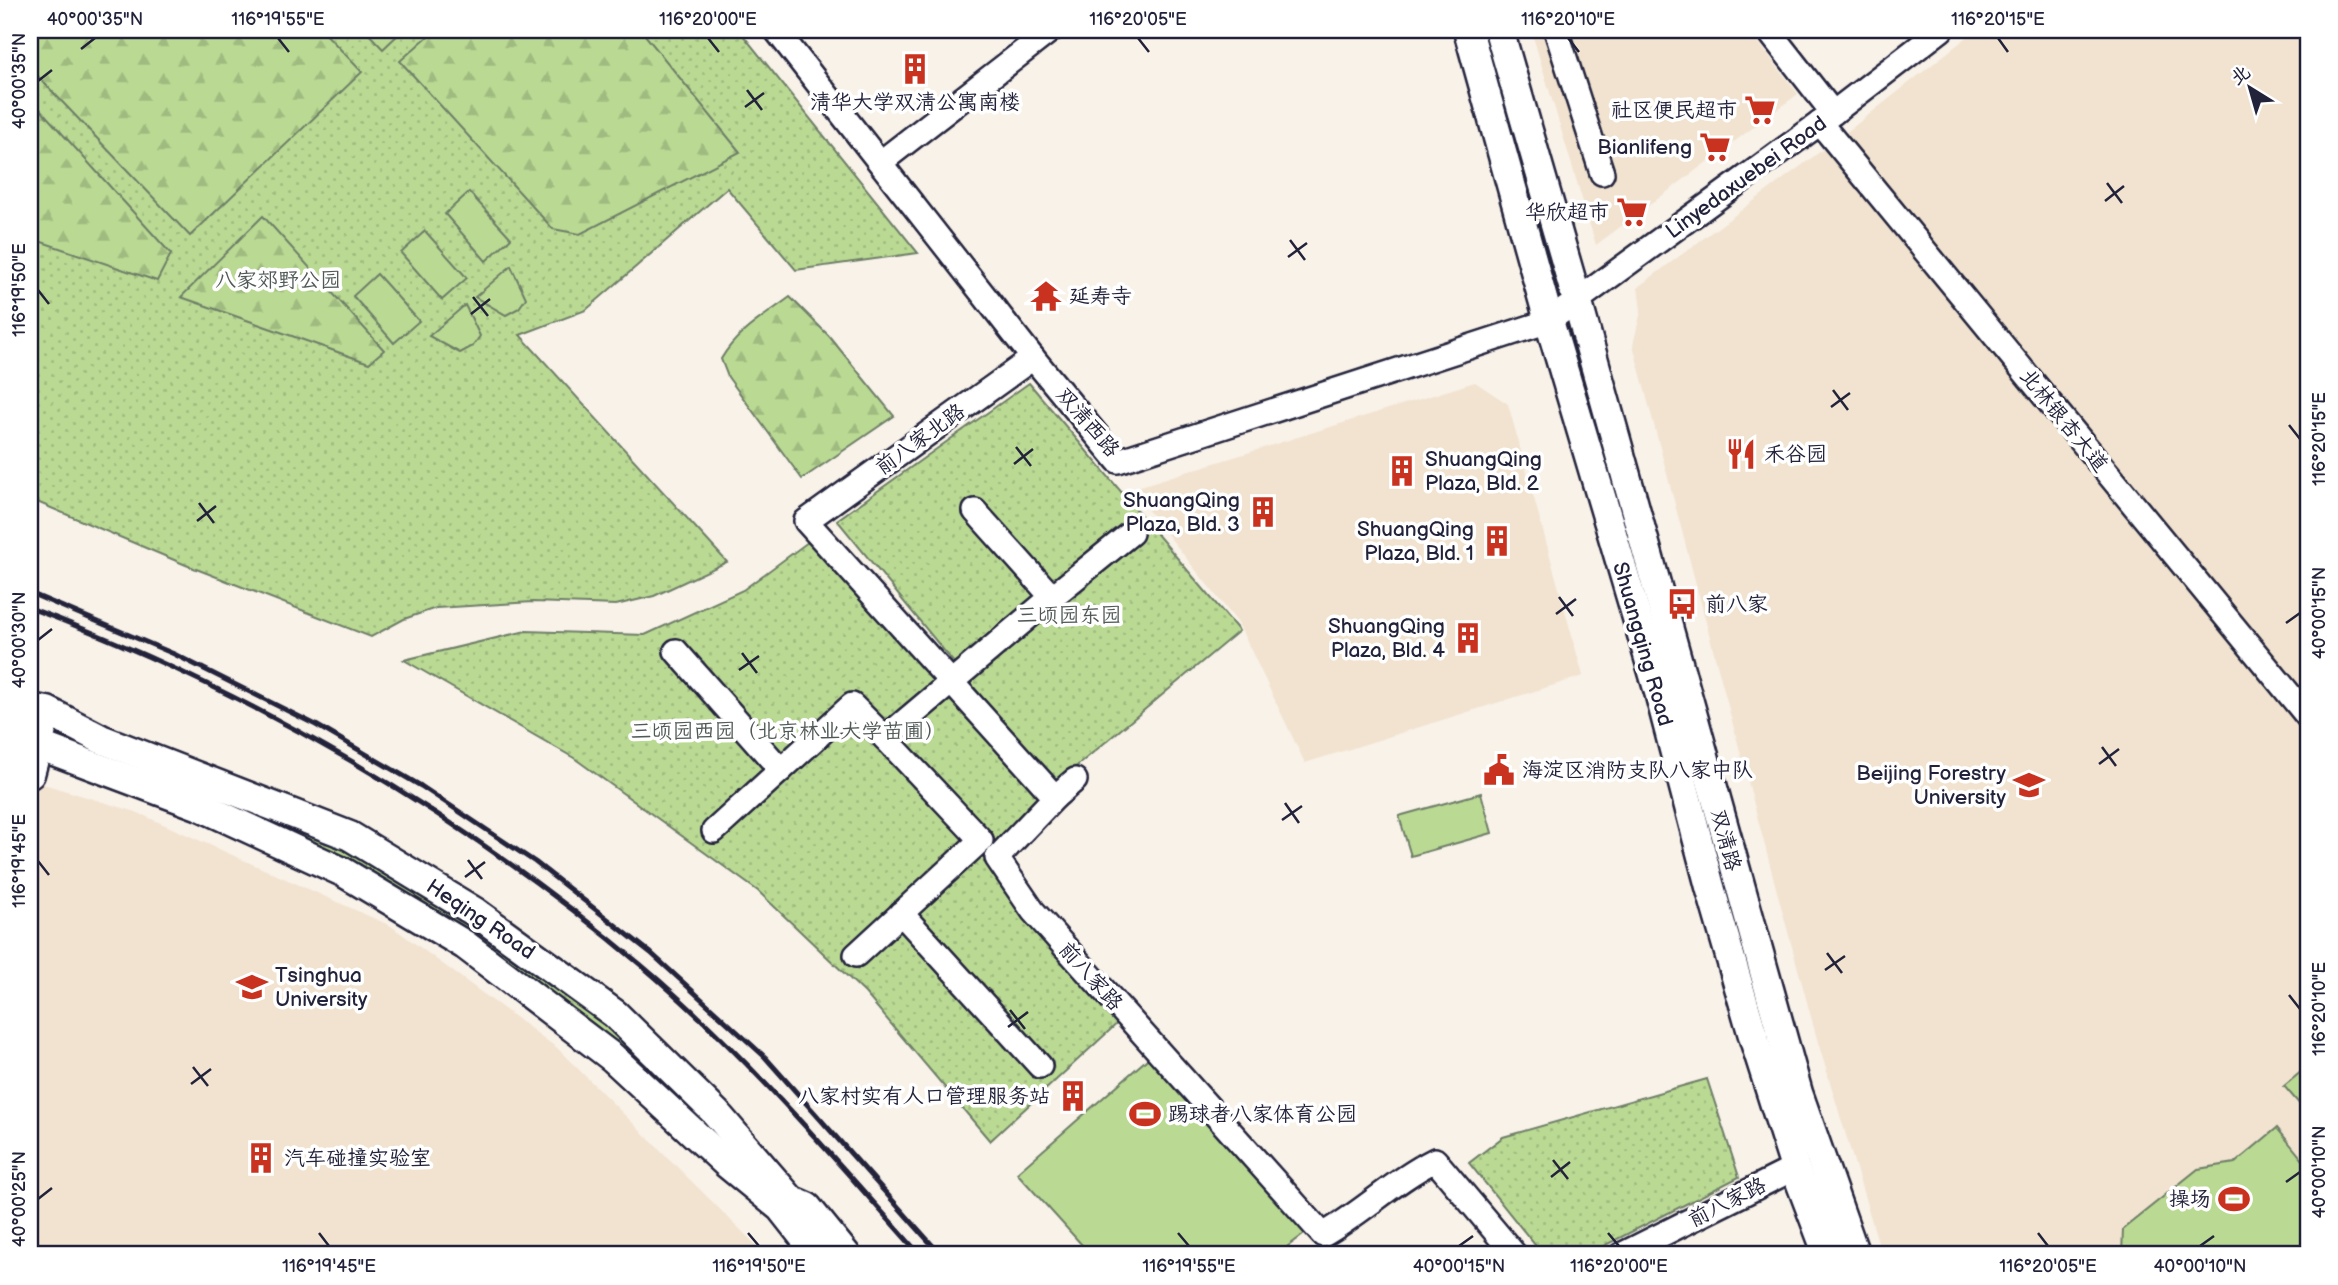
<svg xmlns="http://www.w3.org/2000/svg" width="2338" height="1285" viewBox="0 0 2338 1285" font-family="'Balsamiq Sans','LXGW WenKai TC',sans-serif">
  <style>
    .built { fill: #f1e3cf }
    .green { fill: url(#green-dots); stroke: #6e7e67; stroke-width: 2 }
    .forest { fill: url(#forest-firs); stroke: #6e7e67; stroke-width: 2 }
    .pitch { fill: #bada93; stroke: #6e7e67; stroke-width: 2 }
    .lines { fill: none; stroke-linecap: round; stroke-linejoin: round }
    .minor-casing { stroke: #22223b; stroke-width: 28 }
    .major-casing { stroke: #22223b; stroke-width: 33 }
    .minor { stroke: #fff; stroke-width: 23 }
    .major { stroke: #fff; stroke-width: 28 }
    .rail { stroke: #22223b; stroke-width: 5 }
    .ticks { fill: none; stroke: #22223b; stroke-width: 2.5 }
    .labels { text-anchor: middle; stroke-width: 7; stroke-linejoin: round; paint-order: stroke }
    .poi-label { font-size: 21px; fill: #22223b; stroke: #fff; text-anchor: end }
    .street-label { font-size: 21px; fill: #22223b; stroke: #fff }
    .park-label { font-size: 21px; fill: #505955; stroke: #fff }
    .neatline { fill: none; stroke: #22223b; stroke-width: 2.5 }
    .ticks-label { font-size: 18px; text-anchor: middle; fill: #22223b }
  </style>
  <defs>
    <pattern id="green-dots" width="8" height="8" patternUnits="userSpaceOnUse" patternTransform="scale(1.75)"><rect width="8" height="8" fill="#bada93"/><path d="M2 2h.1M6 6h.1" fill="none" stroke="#a0bb80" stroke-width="1.8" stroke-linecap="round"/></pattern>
    <pattern id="forest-firs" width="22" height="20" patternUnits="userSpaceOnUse" patternTransform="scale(1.75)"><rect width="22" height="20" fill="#bada93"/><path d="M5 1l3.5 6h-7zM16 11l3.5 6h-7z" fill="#a0bb80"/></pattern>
  </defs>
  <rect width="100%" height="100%" fill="#f9f2e9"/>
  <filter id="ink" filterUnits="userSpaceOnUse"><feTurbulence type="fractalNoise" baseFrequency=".0143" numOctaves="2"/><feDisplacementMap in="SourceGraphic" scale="14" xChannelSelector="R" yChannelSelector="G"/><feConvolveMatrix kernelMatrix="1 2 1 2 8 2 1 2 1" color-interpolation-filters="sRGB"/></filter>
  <g filter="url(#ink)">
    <g class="built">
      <path d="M1531,30H1749L1798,94L1596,245Z"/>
      <path d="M1976,30H2308V1255H1882L1817,1039L1775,884L1633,345L1641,311L1638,287L1852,128Z"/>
      <path d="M1475,382L1508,404L1583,676L1305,763L1238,623L1131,489Z"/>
      <path d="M30,780L136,812L391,926L557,1048L766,1255H30Z"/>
    </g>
    <g class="green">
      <path d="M30,30H739L918,253L796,270L727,188L586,310L520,335L727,562L654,596L616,605L533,602L436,608L404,619L371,637L186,565L30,499Z"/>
      <path d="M1029,383L1239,631L1054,785L837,520Z"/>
      <path d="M812,539L1047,799L984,862L1121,1020L990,1141L865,993L758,891L574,758L404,660L526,631L645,635L743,590Z"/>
      <path d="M118,765L335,841L414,884L622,1032L723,1140L722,1147L524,984Z"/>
      <path d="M1707,1079L1739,1177L1586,1255H1543L1469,1163L1503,1137Z"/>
    </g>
    <g class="forest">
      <path d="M30,30H322L362,72L190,236L30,68Z"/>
      <path d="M365,30H403L383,49Z"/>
      <path d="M435,30H641L740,152L580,234L553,229L400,61Z"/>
      <path d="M30,98L171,254L157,281L30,238Z"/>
      <path d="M263,216L384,350L369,363L181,297Z"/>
      <path d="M790,297L829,336L894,416L802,479L728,377L721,359C737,331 765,316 790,297Z"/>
    </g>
    <g class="pitch">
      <path d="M469,192L511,238L486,261L445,214Z"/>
      <path d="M425,231L467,278L442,300L401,253Z"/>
      <path d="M511,266L526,298L519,308L506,315L475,297Z"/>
      <path d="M377,274L419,321L394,343L353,296Z"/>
      <path d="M465,305L480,336L473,346L460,353L429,336Z"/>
      <path d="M1481,793L1492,833L1411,856L1399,816Z"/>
      <path d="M1153,1054L1307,1232L1276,1255H1091L1017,1173Z"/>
      <path d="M2308,1066V1114L2284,1086Z"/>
      <path d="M2277,1128L2308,1166V1255H2122L2123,1229L2198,1169L2235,1163Z"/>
    </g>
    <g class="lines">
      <defs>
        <g id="minor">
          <path d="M776,30L1033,358L1118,461L1549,321L1820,123L1941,30"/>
          <path d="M1556,30L1602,173"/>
          <path d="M1768,30L1833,113"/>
          <path d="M1820,123L2308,717"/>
          <path d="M881,162L1051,30"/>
          <path d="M1033,358L806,521L1055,797L997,858L1033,911L1323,1235C1362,1213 1395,1180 1435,1160L1515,1255"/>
          <path d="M1052,597L1131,533"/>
          <path d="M676,651L781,770"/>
          <path d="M1055,797L1075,780"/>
          <path d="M714,831L852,705L885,738"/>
          <path d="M901,913L1040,1066"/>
          <path d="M856,955L981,840L885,738L1052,597L975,511"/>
          <path d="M1621,1255L1795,1168"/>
        </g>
        <g id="major">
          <path d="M1468,30L1549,321L1659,692L1710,887L1754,1039L1795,1168L1828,1255"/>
          <path d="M1499,30L1577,300L1798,1093L1855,1255"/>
          <path d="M30,708L47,711L101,739L350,836L475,912L615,1014L716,1113L791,1200L807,1207L846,1255"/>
          <path d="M30,742L200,806L343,872L465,945L613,1058L726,1163L781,1208L818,1255"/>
          <path d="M30,774L43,726"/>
        </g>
      </defs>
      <use href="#minor" class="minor-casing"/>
      <use href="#major" class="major-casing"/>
      <use href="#minor" class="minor"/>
      <use href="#major" class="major"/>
      <g class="rail">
        <path d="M30,593L174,654L316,725L421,786L535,862L651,953L765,1057L941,1255"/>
        <path d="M30,608C251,691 460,813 641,965C744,1052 831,1155 920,1255"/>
      </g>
    </g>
  </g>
  <path class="ticks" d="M278,38L289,52M708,38L719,52M1138,38L1149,52M1568,38L1579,52M1998,38L2008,52M81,49L95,38M38,81L52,70M747,90L762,110M745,107L764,93M2107,183L2122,203M2105,201L2124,186M1290,240L1305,260M1288,257L1307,243M38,290L49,304M473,297L488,316M471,314L490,299M1833,390L1848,410M1831,407L1850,393M2289,425L2300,439M1016,447L1031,466M1014,464L1033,449M199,503L214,523M197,521L216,506M1559,597L1573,616M1556,614L1576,599M2286,623L2300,613M38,640L52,629M742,653L757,673M739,670L759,656M2102,747L2116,766M2099,764L2119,749M1285,803L1299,823M1282,820L1302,806M468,860L482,879M38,861L49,875M465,877L485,862M1827,953L1842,973M1825,970L1845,956M2289,995L2300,1009M1010,1010L1025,1029M1008,1027L1028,1012M193,1067L208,1086M191,1084L211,1069M1553,1160L1568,1179M1551,1177L1570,1162M2286,1182L2300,1172M38,1199L52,1188M319,1233L329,1246M748,1233L759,1246M1178,1233L1189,1246M1608,1233L1619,1246M2038,1233L2048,1246M1459,1246L1473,1236M2200,1246L2214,1236"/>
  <defs>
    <symbol id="building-bare" viewBox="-9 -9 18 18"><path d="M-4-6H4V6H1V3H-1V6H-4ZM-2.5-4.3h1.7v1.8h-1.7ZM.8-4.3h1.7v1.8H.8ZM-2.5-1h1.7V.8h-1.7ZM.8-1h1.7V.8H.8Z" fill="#c8321e" stroke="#fff" stroke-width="2.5" paint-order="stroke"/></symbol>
    <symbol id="supermarket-bare" viewBox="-9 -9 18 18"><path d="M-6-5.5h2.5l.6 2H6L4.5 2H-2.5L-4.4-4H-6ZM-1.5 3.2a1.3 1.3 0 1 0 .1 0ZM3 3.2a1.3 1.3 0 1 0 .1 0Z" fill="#c8321e" stroke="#fff" stroke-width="2.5" paint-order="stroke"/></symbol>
    <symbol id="temple-bare" viewBox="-9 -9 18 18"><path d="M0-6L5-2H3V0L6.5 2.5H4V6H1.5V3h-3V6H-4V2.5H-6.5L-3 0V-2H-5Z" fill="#c8321e" stroke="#fff" stroke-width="2.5" paint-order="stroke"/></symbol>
    <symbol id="restaurant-bare" viewBox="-9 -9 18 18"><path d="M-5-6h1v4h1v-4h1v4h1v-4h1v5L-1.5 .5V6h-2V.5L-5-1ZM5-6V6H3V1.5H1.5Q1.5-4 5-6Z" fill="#c8321e" stroke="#fff" stroke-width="2.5" paint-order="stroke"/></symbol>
    <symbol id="bus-bare" viewBox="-9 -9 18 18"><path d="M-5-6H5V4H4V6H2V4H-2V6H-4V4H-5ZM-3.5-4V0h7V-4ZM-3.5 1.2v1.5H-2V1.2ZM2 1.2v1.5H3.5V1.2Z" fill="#c8321e" stroke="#fff" stroke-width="2.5" paint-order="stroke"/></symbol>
    <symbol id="civic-bare" viewBox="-9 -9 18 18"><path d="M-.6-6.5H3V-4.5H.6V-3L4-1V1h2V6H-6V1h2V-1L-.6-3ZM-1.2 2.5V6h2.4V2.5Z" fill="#c8321e" stroke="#fff" stroke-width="2.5" paint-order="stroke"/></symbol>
    <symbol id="university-bare" viewBox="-9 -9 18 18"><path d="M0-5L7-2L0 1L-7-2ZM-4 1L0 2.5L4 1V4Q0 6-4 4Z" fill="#c8321e" stroke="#fff" stroke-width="2.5" paint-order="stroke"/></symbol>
    <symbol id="stadium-bare" viewBox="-9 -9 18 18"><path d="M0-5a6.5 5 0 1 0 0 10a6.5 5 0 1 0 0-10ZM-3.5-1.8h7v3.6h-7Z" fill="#c8321e" stroke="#fff" stroke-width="2.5" paint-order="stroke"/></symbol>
  </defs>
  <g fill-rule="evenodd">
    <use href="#building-bare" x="893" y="47" width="44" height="44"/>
    <use href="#supermarket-bare" x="1738" y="88" width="44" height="44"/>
    <use href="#supermarket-bare" x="1693" y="125" width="44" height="44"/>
    <use href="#supermarket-bare" x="1610" y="190" width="44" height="44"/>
    <use href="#temple-bare" x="1024" y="274" width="44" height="44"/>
    <use href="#restaurant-bare" x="1719" y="432" width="44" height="44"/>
    <use href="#building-bare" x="1380" y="449" width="44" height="44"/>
    <use href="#building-bare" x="1241" y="490" width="44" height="44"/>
    <use href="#building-bare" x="1475" y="519" width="44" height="44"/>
    <use href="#bus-bare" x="1660" y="582" width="44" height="44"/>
    <use href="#building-bare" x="1446" y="616" width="44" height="44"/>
    <use href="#civic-bare" x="1477" y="748" width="44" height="44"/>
    <use href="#university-bare" x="2007" y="763" width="44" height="44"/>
    <use href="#university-bare" x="230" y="965" width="44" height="44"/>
    <use href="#building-bare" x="1051" y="1074" width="44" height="44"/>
    <use href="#stadium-bare" x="1123" y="1092" width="44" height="44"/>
    <use href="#building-bare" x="239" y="1136" width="44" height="44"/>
    <use href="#stadium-bare" x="2212" y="1177" width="44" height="44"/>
  </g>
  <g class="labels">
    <g class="poi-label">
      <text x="915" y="109" text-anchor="middle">清华大学双清公寓南楼</text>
      <text x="1737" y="117">社区便民超市</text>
      <text x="1692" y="154">Bianlifeng</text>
      <text x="1609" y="219">华欣超市</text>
      <text x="1069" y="303" text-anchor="start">延寿寺</text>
      <text x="1764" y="461" text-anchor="start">禾谷园</text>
      <text x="1425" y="466" text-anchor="start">ShuangQing<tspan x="1425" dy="24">Plaza, Bld. 2</tspan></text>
      <text x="1240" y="507">ShuangQing<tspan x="1240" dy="24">Plaza, Bld. 3</tspan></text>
      <text x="1474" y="536">ShuangQing<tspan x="1474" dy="24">Plaza, Bld. 1</tspan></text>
      <text x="1705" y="611" text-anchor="start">前八家</text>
      <text x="1445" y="633">ShuangQing<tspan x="1445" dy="24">Plaza, Bld. 4</tspan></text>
      <text x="1522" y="777" text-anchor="start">海淀区消防支队八家中队</text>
      <text x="2006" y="780">Beijing Forestry<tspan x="2006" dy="24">University</tspan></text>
      <text x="275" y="982" text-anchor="start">Tsinghua<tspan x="275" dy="24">University</tspan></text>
      <text x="1050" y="1103">八家村实有人口管理服务站</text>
      <text x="1168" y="1121" text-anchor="start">踢球者八家体育公园</text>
      <text x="284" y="1165" text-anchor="start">汽车碰撞实验室</text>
      <text x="2211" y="1206">操场</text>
    </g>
    <g class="street-label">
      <text transform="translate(1746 177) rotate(-36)" y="7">Linyedaxuebei Road</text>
      <text transform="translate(2064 420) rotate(51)" y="7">北林银杏大道</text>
      <text transform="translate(1088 422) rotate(49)" y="7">双清西路</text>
      <text transform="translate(920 439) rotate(-36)" y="7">前八家北路</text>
      <text transform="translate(1643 644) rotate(74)" y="7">Shuangqing Road</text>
      <text transform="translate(1726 840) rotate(75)" y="7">双清路</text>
      <text transform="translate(481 919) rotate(34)" y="7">Heqing Road</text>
      <text transform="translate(1091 976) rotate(48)" y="7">前八家路</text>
      <text transform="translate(1727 1202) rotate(-27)" y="7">前八家路</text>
    </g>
    <g class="park-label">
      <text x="278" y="287">八家郊野公园</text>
      <text x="1069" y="622">三顷园东园</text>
      <text x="788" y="738">三顷园西园（北京林业大学苗圃）</text>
    </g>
  </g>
  <rect width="2338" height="1285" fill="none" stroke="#fff" stroke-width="77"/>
  <g transform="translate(2250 88) rotate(323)" stroke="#ffffff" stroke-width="5" paint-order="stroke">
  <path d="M0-5L12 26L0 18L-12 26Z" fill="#22223b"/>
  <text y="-10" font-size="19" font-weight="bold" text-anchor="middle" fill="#22223b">北</text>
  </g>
  <rect x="38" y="38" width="2262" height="1208" class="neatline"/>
  <g class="ticks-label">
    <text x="95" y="25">40°00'35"N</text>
    <text x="278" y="25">116°19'55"E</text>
    <text x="708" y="25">116°20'00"E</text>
    <text x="1138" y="25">116°20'05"E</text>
    <text x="1568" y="25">116°20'10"E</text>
    <text x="1998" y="25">116°20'15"E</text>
    <text transform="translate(19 81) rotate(-90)" y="6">40°00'35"N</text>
    <text transform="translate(19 290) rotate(-90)" y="6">116°19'50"E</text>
    <text transform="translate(2319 439) rotate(-90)" y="6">116°20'15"E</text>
    <text transform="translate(2319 613) rotate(-90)" y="6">40°00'15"N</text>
    <text transform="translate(19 640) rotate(-90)" y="6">40°00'30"N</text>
    <text transform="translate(19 861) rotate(-90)" y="6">116°19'45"E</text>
    <text transform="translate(2319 1009) rotate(-90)" y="6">116°20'10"E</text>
    <text transform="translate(2319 1172) rotate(-90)" y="6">40°00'10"N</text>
    <text transform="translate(19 1199) rotate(-90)" y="6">40°00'25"N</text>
    <text x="329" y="1272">116°19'45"E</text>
    <text x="759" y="1272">116°19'50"E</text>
    <text x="1189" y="1272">116°19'55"E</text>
    <text x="1459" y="1272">40°00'15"N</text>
    <text x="1619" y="1272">116°20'00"E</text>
    <text x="2048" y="1272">116°20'05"E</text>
    <text x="2200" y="1272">40°00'10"N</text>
  </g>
</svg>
